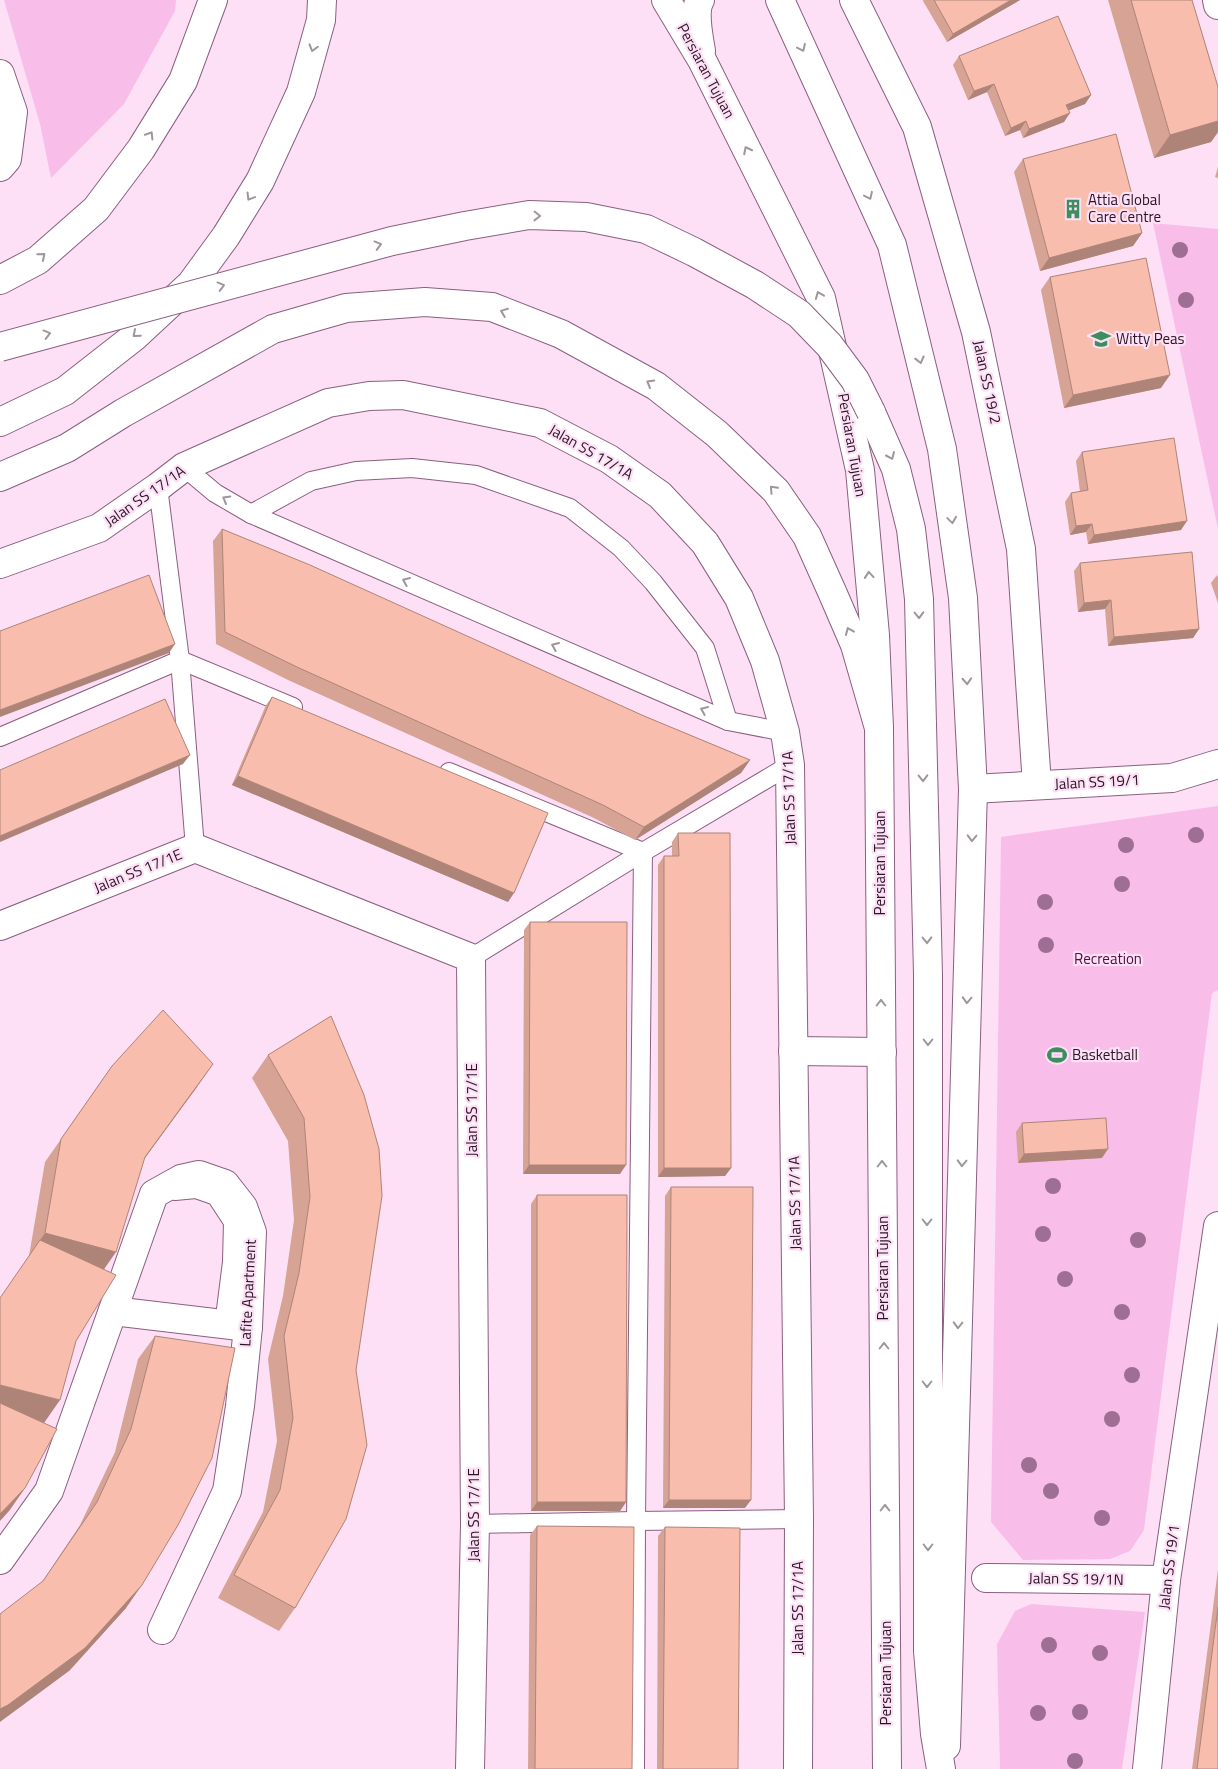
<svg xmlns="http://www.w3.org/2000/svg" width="1218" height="1769" viewBox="0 0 1218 1769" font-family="'Titillium Web',sans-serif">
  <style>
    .green { fill: #f8bee9 }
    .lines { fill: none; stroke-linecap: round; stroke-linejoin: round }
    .lane-casing { stroke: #8a5f80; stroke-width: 20 }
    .street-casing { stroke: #8a5f80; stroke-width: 30 }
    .secondary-casing { stroke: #8a5f80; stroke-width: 30 }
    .highway-casing { stroke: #8a5f80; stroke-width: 30 }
    .lane { stroke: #fff; stroke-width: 18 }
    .street { stroke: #fff; stroke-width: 28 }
    .secondary { stroke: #fff; stroke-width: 28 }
    .highway { stroke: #fff; stroke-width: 28 }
    .highway-bridge-casing { stroke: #8a5f80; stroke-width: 30; stroke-linecap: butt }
    .highway-bridge { stroke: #fff; stroke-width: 28 }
    .tree { fill: #9e6e95 }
    .wall { fill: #d6a395 }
    .shaded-wall { fill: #ae8479 }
    .building { fill: #f9bdad; stroke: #ae8479 }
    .oneway { stroke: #9e969c }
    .labels { text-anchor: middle; stroke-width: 4.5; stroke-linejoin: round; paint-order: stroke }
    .street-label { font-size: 15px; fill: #281624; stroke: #fee0f6 }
    .poi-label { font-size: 15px; fill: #281624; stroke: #fee0f6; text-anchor: start }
    .park-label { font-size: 15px; fill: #4f1045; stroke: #fee0f6 }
  </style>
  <rect width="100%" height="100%" fill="#fee0f6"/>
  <g class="green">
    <path d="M4,0H176L175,11L124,104L51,178L40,124Z"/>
    <path d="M1153,223L1218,229V529Z"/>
    <path d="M1218,806V990L1212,993L1144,1530L1130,1551L1110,1559L1023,1560L991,1522L1001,837Z"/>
    <path d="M1031,1604L1145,1612L1122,1769H1000L997,1644L1015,1611Z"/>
  </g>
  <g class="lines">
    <defs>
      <g id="lane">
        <path d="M184,467L215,493L251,514L728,721L785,732"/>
        <path d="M158,487L180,660L195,848"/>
        <path d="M251,514L311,481L356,471L412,468L476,475L570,508L621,548L653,582L705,648L728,721"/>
        <path d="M0,737L180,660L293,707"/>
        <path d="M449,772L643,852L636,1521L635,1769"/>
        <path d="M471,958L643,852L790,765"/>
        <path d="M175,1191L196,1189L216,1196L233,1222L232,1262L224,1325"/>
        <path d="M475,1524L636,1521L799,1519"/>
      </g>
      <g id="street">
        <path d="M854,0L917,127L976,332L1021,549L1037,785"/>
        <path d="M1217,0L1218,5"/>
        <path d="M0,74L13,112L7,159L0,167"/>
        <path d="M0,564L99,528L158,487L184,467L328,403L369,396L403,395L540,423L609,459L660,495L705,543L739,598L765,661L785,732L790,765L799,1519L798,1769"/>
        <path d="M0,926L195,848L471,958L475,1524L470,1769"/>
        <path d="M793,1051L882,1052"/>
        <path d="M113,1311L248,1327"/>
        <path d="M0,1560L49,1491L154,1194L181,1179L199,1175L225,1184L243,1207L252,1232L248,1327L240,1406L227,1491L162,1630"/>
        <path d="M986,1578L1166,1580"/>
        <path d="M1147,1769L1166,1580L1218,1226"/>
      </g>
      <g id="secondary">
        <path d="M666,0L702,60L821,298L860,470L875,635L879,728L887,1769"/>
        <path d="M700,0C693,12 699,38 701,51"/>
        <path d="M780,0L892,245L942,449L963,598L973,789L946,1746"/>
        <path d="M973,789L1172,778L1218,764"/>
      </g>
      <g id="highway">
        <path d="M0,280L38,260L96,209L141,149L183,81L213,0"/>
        <path d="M871,412L896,469L911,529L919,599L928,975V1651L935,1734L941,1769"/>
        <path d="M0,422L65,391L134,337L191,284L226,236L260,181L301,92L321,20L322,0"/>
        <path d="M0,477L67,448L123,413L273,329L346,308L425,302L492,307L561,334L656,386L717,434L776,491L807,536L833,594L855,645L879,728"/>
      </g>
    </defs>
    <use href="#lane" class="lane-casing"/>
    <use href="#street" class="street-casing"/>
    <use href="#secondary" class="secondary-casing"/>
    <use href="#highway" class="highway-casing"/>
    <use href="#lane" class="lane"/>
    <use href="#street" class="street"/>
    <use href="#secondary" class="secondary"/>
    <use href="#highway" class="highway"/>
    <defs>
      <path id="highway-bridge" d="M0,347L392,241L465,226L529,215L586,217L646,229L694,252L755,285L799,314L829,345L855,380L871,412"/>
    </defs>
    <use href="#highway-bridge" class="highway-bridge-casing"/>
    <use href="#highway-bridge" class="highway-bridge"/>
  </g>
  <g class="tree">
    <circle cx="1180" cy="250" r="8"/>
    <circle cx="1186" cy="300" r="8"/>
    <circle cx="1196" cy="835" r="8"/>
    <circle cx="1126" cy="845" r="8"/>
    <circle cx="1122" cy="884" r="8"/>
    <circle cx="1045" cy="902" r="8"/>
    <circle cx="1046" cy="945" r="8"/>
    <circle cx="1053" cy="1186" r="8"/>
    <circle cx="1043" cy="1234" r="8"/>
    <circle cx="1138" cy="1240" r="8"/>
    <circle cx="1065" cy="1279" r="8"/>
    <circle cx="1122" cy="1312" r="8"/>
    <circle cx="1132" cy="1375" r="8"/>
    <circle cx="1112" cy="1419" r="8"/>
    <circle cx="1029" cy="1465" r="8"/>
    <circle cx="1051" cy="1491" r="8"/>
    <circle cx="1102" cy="1518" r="8"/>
    <circle cx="1049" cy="1645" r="8"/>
    <circle cx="1100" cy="1653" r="8"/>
    <circle cx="1080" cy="1712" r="8"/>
    <circle cx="1038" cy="1713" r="8"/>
    <circle cx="1075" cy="1761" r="8"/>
  </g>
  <g class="wall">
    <path d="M923,0H1020L947,42L923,1Z"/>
    <path d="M1108,0H1192L1218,87V132L1211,142L1154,158Z"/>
    <path d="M959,56L1091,95L1085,104L1069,110L1064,122L1023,138L1020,130L1005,136L987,92L968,100L953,65Z"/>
    <path d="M1023,159L1142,233L1133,246L1040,271L1014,172Z"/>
    <path d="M1218,167V178L1215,177Z"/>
    <path d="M1050,277L1161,388L1064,408L1041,290Z"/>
    <path d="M1082,452L1181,530L1088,544L1086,532L1070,535L1065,502L1071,493L1080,492L1076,461Z"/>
    <path d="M222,529L644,716L750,760L741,773L635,840L594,818L288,680L216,644L213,541Z"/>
    <path d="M1080,563L1199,629L1193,638L1108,646L1105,609L1078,612L1074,571Z"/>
    <path d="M1217,575L1218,578V603L1211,583Z"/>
    <path d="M272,697L508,902L232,785L266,705Z"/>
    <path d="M678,833L731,1168L725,1176L658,1177V865L664,856H672V842Z"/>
    <path d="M530,922L620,1174H523L524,930Z"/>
    <path d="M331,1016L295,1608L279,1631L218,1598L263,1512L277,1441L268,1359L283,1296L294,1220L288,1141L252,1078L268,1055Z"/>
    <path d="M112,1066L197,1087L144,1158L104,1269L44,1423L25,1488L9,1511L29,1256L45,1162Z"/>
    <path d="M1022,1123L1102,1158L1018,1163L1016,1132Z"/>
    <path d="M671,1187L745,1508H663L665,1196Z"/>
    <path d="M537,1195L626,1502L620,1511H531V1204Z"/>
    <path d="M155,1336L126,1608L69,1671L42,1582L80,1525L115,1452L138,1359Z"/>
    <path d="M537,1526L632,1769H528L530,1535Z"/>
    <path d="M665,1527L738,1769H657L658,1536Z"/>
    <path d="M1218,1569V1769H1192Z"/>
  </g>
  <g class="shaded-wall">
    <path d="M1011,0H1020L947,42L953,34Z"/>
    <path d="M994,84L987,92L968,100L974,91Z"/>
    <path d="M1091,95L1085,104L1060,114L1066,105Z"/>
    <path d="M1070,113L1064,122L1023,138L1029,129Z"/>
    <path d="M1026,121L1020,130L1005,136L1011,128Z"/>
    <path d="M1218,121V132L1211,142L1154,158L1170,135Z"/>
    <path d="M1142,233L1133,246L1040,271L1049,258Z"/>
    <path d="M1170,375L1161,388L1064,408L1073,395Z"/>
    <path d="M1187,521L1181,530L1088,544L1094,535Z"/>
    <path d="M1092,524L1086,532L1070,535L1076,526Z"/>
    <path d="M1111,600L1105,609L1078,612L1084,603Z"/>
    <path d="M1199,629L1193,638L1108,646L1114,637Z"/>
    <path d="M175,644L169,653L0,717V710Z"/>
    <path d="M190,755L183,764L0,842V836Z"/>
    <path d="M750,760L741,773L635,840L644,827Z"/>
    <path d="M238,776L514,893L508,902L232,785Z"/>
    <path d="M213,1064L197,1087L129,1180L145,1157Z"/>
    <path d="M1108,1149L1102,1158L1018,1163L1024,1154Z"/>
    <path d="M529,1165H626L620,1174H523Z"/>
    <path d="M664,1168H731L725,1176L658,1177Z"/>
    <path d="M45,1233L116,1252L100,1275L29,1256Z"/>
    <path d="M0,1385L60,1400L44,1423L0,1412Z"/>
    <path d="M25,1488L9,1511L0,1521V1514Z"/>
    <path d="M669,1500H751L745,1508H663Z"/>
    <path d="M537,1502H626L620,1511H531Z"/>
    <path d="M142,1585L126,1608L69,1671L0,1722V1709Z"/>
  </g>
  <g class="building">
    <path d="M934,0H1011L953,34Z"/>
    <path d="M1131,0H1192L1218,87V121L1170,135Z"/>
    <path d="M1058,16L1091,95L1066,105L1070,113L1029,129L1026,121L1011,128L994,84L974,91L959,56Z"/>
    <path d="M1116,134L1142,233L1049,258L1023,159Z"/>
    <path d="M1146,258L1170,375L1073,395L1050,277Z"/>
    <path d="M1174,438L1187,521L1094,535L1092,524L1076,526L1071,493L1088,490L1082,452Z"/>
    <path d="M222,529L310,565L644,716L750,760L644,827L603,805L297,667L225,632Z"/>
    <path d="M1192,552L1199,629L1114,637L1111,600L1084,603L1080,563Z"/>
    <path d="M149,575L175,644L0,710V631Z"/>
    <path d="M272,697L548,813L514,893L238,776Z"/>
    <path d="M165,699L190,755L0,836V770Z"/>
    <path d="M678,833H730L731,1168H664V856H679Z"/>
    <path d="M530,922H627L626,1165H529Z"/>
    <path d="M163,1010L213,1064L145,1157L116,1252L45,1233L61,1139L112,1066Z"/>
    <path d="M331,1016L364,1095L379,1149L382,1196L356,1370L367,1445L346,1519L295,1608L234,1575L280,1490L293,1418L284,1336L299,1273L310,1197L304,1118L268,1055Z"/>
    <path d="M1106,1118L1108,1149L1024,1154L1022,1123Z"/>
    <path d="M671,1187H753L751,1500H669Z"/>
    <path d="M537,1195H627L626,1502H537Z"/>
    <path d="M40,1240L116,1275L76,1341L60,1400L0,1385V1298Z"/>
    <path d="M155,1336L235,1348L212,1458L178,1525L142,1585L85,1648L8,1705L0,1709V1614L43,1581L97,1502L131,1429Z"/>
    <path d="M0,1403L57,1429L25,1488L0,1514Z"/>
    <path d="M537,1526L634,1527L632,1769H535Z"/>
    <path d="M665,1527L740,1528L738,1769H663Z"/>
    <path d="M1218,1607V1769H1197Z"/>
  </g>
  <defs><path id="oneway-chevron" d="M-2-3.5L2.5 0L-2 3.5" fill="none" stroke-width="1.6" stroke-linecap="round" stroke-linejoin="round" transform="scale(1.25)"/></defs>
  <g class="oneway">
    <use href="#oneway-chevron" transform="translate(313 48) rotate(106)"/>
    <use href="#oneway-chevron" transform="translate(802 48) rotate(65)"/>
    <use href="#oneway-chevron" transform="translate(150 135) rotate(-58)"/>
    <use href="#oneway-chevron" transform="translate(747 150) rotate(-117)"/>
    <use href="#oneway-chevron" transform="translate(869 196) rotate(65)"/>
    <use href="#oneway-chevron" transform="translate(250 197) rotate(121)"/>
    <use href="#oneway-chevron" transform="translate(537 216) rotate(1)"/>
    <use href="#oneway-chevron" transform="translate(378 245) rotate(-15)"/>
    <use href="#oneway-chevron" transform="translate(42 256) rotate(-40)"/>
    <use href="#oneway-chevron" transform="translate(221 286) rotate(-15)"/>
    <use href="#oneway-chevron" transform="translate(819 295) rotate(-112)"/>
    <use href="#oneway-chevron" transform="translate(504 312) rotate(-159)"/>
    <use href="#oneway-chevron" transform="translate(47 334) rotate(-15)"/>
    <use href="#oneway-chevron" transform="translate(136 334) rotate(139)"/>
    <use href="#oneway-chevron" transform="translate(920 360) rotate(76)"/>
    <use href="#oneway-chevron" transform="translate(650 383) rotate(-150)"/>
    <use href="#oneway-chevron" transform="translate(891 456) rotate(66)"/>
    <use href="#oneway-chevron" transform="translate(773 489) rotate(-133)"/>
    <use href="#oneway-chevron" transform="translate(226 499) rotate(-150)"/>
    <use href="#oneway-chevron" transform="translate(952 520) rotate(82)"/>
    <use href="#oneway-chevron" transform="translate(869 575) rotate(-95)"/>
    <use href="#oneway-chevron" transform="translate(406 581) rotate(-157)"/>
    <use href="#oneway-chevron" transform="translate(919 615) rotate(89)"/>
    <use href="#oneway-chevron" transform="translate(849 631) rotate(-113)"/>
    <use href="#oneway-chevron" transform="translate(555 646) rotate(-157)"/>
    <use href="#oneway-chevron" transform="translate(967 681) rotate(87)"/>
    <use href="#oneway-chevron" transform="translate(704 710) rotate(-157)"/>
    <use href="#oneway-chevron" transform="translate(923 778) rotate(89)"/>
    <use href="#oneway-chevron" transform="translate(972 838) rotate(92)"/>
    <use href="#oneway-chevron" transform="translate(927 940) rotate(89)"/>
    <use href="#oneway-chevron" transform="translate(967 1000) rotate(92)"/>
    <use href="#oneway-chevron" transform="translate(881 1003) rotate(-90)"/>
    <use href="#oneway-chevron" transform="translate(928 1042) rotate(90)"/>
    <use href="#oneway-chevron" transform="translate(962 1163) rotate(92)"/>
    <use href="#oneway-chevron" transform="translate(882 1164) rotate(-90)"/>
    <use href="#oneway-chevron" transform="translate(927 1222) rotate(90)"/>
    <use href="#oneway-chevron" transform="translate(958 1325) rotate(92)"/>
    <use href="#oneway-chevron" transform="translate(884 1346) rotate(-90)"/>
    <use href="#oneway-chevron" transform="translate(927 1384) rotate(90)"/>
    <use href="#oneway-chevron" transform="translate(885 1508) rotate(-90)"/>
    <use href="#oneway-chevron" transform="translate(928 1547) rotate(90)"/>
  </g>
  <defs>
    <symbol id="building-bare" viewBox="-9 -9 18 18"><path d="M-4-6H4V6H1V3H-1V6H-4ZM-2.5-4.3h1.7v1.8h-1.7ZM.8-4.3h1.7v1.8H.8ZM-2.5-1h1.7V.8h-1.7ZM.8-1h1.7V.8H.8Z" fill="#3d8e5f" stroke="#fee0f6" stroke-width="2.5" paint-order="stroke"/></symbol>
    <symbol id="school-bare" viewBox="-9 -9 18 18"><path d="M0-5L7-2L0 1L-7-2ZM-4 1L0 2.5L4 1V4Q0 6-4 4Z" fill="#3d8e5f" stroke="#fee0f6" stroke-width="2.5" paint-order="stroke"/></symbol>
    <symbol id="stadium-bare" viewBox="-9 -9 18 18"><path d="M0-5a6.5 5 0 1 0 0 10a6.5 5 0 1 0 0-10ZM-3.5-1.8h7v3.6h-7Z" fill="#3d8e5f" stroke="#fee0f6" stroke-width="2.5" paint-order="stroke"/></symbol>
  </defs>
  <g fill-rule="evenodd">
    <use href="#building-bare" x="1059" y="195" width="28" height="28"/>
    <use href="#school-bare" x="1087" y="325" width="28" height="28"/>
    <use href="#stadium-bare" x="1043" y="1041" width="28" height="28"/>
  </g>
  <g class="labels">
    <g class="street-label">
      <text transform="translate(706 71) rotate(62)" y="5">Persiaran Tujuan</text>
      <text transform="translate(987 382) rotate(78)" y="5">Jalan SS 19/2</text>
      <text transform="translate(852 445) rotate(80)" y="5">Persiaran Tujuan</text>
      <text transform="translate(591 452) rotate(30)" y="5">Jalan SS 17/1A</text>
      <text transform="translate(145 496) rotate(-35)" y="5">Jalan SS 17/1A</text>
      <text transform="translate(1097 782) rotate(-3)" y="5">Jalan SS 19/1</text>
      <text transform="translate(789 798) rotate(-92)" y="5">Jalan SS 17/1A</text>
      <text transform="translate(880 863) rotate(-90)" y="5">Persiaran Tujuan</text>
      <text transform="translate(138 871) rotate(-22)" y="5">Jalan SS 17/1E</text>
      <text transform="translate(472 1110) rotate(-90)" y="5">Jalan SS 17/1E</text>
      <text transform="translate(795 1203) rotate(-91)" y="5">Jalan SS 17/1A</text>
      <text transform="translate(883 1268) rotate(-90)" y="5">Persiaran Tujuan</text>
      <text transform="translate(248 1293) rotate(-87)" y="5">Lafite Apartment</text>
      <text transform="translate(474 1515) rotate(-90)" y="5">Jalan SS 17/1E</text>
      <text transform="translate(1169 1567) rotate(-83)" y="5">Jalan SS 19/1</text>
      <text transform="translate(1076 1579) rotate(1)" y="5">Jalan SS 19/1N</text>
      <text transform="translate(798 1608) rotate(-90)" y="5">Jalan SS 17/1A</text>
      <text transform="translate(886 1673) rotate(-90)" y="5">Persiaran Tujuan</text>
    </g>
    <g class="poi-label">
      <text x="1088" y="205">Attia Global<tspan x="1088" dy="17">Care Centre</tspan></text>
      <text x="1116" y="344">Witty Peas</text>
      <text x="1072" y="1060">Basketball</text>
    </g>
    <g class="park-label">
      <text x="1108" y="964">Recreation</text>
    </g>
  </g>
</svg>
